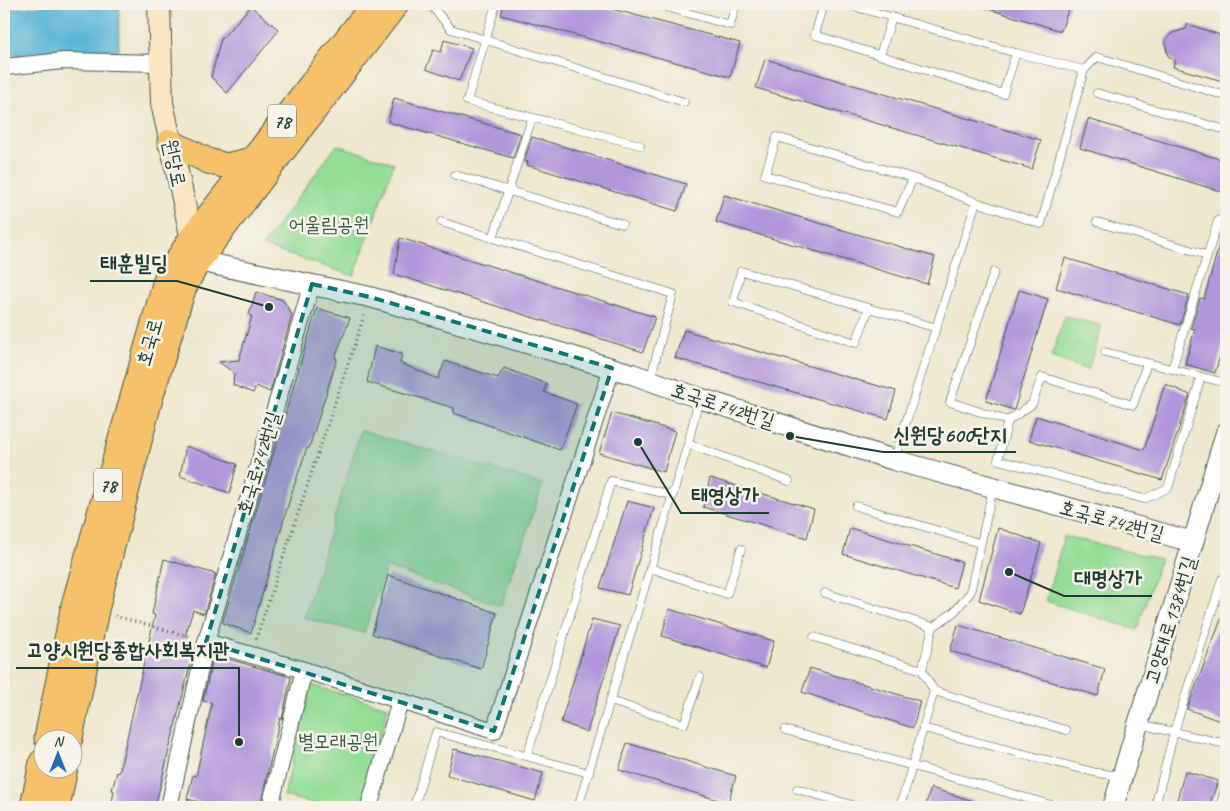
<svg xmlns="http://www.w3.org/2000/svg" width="1230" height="811" viewBox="0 0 1230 811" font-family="Caveat,'Poor Story',sans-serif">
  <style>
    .green { fill: #94dd97; stroke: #5a8d66 }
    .water { fill: #58b5d6; stroke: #3c7985 }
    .building { fill: #b196db }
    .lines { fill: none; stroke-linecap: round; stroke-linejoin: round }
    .service-casing { stroke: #3e574b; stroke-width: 9 }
    .minor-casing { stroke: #3e574b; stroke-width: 18 }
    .tertiary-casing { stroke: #3e574b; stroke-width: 22 }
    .secondary-casing { stroke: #3e574b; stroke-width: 24 }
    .primary-casing { stroke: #3e574b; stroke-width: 27 }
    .path { stroke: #3e574b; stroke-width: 3; stroke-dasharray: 1 4; stroke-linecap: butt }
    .service { stroke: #fff; stroke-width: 8 }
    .minor { stroke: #fff; stroke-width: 16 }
    .tertiary { stroke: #fff; stroke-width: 20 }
    .secondary { stroke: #fbe6c4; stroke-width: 22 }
    .primary { stroke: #f5c16b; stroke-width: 25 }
    .marked { fill: #0f766e; fill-opacity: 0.2; stroke: #0f766e; stroke-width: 4; stroke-dasharray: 10 6; stroke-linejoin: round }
    .labels { text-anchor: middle; stroke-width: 5; stroke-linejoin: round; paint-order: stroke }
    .shield { fill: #f7f3e8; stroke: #60746a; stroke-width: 1 }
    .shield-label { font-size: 19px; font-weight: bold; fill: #1f3d34 }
    .street-label { font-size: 20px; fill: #1f3d34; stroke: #f7f3e8 }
    .park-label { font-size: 20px; fill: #365d48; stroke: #f7f3e8 }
    .leader { fill: none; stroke: #1f3d34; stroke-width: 2 }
    .callout-dot { fill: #1f3d34; stroke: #f7f3e8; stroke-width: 2 }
    .callout-label { font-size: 21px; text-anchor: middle; font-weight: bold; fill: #1f3d34; stroke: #f7f3e8; stroke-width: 5; stroke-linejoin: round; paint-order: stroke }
  </style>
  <rect width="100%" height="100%" fill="#f7f3e8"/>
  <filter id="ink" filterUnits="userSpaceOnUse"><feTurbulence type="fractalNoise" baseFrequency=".02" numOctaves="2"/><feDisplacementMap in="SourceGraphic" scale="10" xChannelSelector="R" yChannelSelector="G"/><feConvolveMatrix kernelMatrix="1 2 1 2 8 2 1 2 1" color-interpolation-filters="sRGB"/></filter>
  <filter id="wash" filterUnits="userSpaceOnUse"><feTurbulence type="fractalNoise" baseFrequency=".0096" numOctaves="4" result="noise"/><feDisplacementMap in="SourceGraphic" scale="20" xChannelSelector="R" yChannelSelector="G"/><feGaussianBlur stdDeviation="1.12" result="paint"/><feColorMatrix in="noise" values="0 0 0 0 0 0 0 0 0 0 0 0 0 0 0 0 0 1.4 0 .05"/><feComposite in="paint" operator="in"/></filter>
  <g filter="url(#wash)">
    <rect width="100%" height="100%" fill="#efe8cf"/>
    <g class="green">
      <path d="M337,145L394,163L354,276L262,246Z"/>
      <path d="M1065,316L1102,326L1088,370L1051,357Z"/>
      <path d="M361,430L543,484L501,606L386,567L364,633L304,618Z"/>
      <path d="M1064,536L1160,559L1137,630L1046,601Z"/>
      <path d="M311,685L388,707L361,807H328L284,796Z"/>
    </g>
    <path class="water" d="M67,4H119V51L59,49L4,57V9Z"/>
    <g id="blocks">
      <g class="building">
        <path d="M504,4H593L740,43L730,77L501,15Z"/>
        <path d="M983,4H1070L1061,31L982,7Z"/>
        <path d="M251,6L279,30L227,93L211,77L221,39Z"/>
        <path d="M1188,24L1226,37V82L1173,67L1175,61L1168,56L1165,41L1172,33L1186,29Z"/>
        <path d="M444,40L472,48L459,81L426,69L433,50L441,52Z"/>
        <path d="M765,59L1041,140L1032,169L756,88Z"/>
        <path d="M394,98L521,134L513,158L388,122Z"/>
        <path d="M1088,119L1226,161V193L1080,148Z"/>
        <path d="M532,137L686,184L677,211L527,165L528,162L524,161Z"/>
        <path d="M724,195L935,257L927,284L716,222Z"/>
        <path d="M1222,235L1226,236V335L1215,373L1185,364L1195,329L1191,328L1200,298L1204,299Z"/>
        <path d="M400,238L655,317L643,352L394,274Z"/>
        <path d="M1065,258L1189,295L1180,325L1056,288Z"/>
        <path d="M1019,290L1048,299L1014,410L986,401Z"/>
        <path d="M256,292L283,300L292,315L270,392L256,386L253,393L233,385L234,373L219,362L239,360L252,316L249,315Z"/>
        <path d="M317,308L350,318L335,358L337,359L309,448H307L291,495L251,633L223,623V621Z"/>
        <path d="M684,330L896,391L888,419L675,358Z"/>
        <path d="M375,346L402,354L400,363L438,379L445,361L498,378L504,368L547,384L544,392L577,404L560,450L454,413V408L367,382Z"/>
        <path d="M1165,384L1190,395L1162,480L1029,440L1036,416L1144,450Z"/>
        <path d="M612,413L675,431L664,472L599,453Z"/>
        <path d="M186,446L237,464L230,493L180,476Z"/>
        <path d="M710,478L814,509L807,538L703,507Z"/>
        <path d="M627,501L654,508L628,595L600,588Z"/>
        <path d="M850,528L962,562L955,588L843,554Z"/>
        <path d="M998,528L1041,543L1020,614L979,600Z"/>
        <path d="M164,559L216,574L204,614L193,610L184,640L193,653L155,807H111L114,791L112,790L117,772L119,773L155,615L152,614Z"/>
        <path d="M388,575L497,613L481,669L372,634Z"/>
        <path d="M669,609L774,641L766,668L662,636Z"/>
        <path d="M1225,609H1226V723L1187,709Z"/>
        <path d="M592,619L620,626L587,732L561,722Z"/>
        <path d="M958,625L1105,669L1098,696L950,651Z"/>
        <path d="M218,656L291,677L282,719L280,718L260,807H220L187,799L193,775L196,776L212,703L203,701L213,658Z"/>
        <path d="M810,668L920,701L913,728L802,692Z"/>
        <path d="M627,743L736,776L728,803L619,770Z"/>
        <path d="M454,749L543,773L535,801L447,775Z"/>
        <path d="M1185,771L1218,781L1209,807H1175Z"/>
        <path d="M931,788L983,804L982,807H925Z"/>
      </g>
    </g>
  </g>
  <g filter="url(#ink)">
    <use href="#blocks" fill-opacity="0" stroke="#3e574b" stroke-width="1"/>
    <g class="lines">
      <defs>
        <g id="service">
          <path d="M430,4L451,29L684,102"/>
          <path d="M496,4L467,101L640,145"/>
          <path d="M656,4L730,25L736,4"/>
          <path d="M824,4L815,35L1003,94L1016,53"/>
          <path d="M846,4L1016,53L1084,70"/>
          <path d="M880,55L892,17"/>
          <path d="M1097,93L1226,130"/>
          <path d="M455,175L622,224"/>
          <path d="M913,178L898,212L765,175L777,137L913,178L976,202"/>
          <path d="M441,222L673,294L650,380"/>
          <path d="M1097,222L1207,255"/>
          <path d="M493,238L532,118"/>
          <path d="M994,272L950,402L1008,421L998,460L1144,499L1168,488L1201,377"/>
          <path d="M869,308L856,343L733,302L741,271L937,328"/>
          <path d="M1105,352L1226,383"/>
          <path d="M1172,369L1218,221L1226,217"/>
          <path d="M1008,421L1032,404L1042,377L1133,405L1147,363"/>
          <path d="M688,444L789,481"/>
          <path d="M894,460L976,202L1041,224L1084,70L1097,57L1226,96"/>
          <path d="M856,506L979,543"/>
          <path d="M650,568L727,594L741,549"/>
          <path d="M825,593L933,627"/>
          <path d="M814,637L922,670L934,691L1066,730"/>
          <path d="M922,670L933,627L954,612L970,593L993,488"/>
          <path d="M610,701L684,724L700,677"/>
          <path d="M1139,724L1226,744"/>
          <path d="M923,728L1097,773L1121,776"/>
          <path d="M785,730L1055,806"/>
          <path d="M527,756L611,481L672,495"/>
          <path d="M797,789L859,807"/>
          <path d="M414,807L436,732L589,773"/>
          <path d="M578,807L688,444L699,398"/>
          <path d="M900,807L934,691"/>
          <path d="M1155,807L1174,732L1222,579L1226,580"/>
          <path d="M1220,807L1226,786"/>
        </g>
        <g id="minor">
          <path d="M4,67L63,61L161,63"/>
          <path d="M206,642L304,670L494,731L612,368"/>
          <path d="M169,807L206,642L312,284"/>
          <path d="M270,807L304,670"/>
          <path d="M369,807L400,701"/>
        </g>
        <g id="tertiary">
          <path d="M198,261L370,297L632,374L699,398L894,460L1193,542"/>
          <path d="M1113,807L1226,433"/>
        </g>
        <path id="secondary" d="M159,4L162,103L195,253"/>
        <g id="primary">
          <path d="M170,142L208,161L227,166L252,160"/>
          <path d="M47,738L74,605L167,277L191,239L374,4"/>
          <path d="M70,738L96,610L149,402L183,289L198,261L396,4"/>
          <path d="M33,807L42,762"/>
          <path d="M57,807L65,768"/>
        </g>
      </defs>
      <use href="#service" class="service-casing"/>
      <use href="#minor" class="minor-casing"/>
      <use href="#tertiary" class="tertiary-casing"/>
      <use href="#secondary" class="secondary-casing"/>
      <use href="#primary" class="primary-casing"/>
      <g class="path">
        <path d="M115,616L191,637"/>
        <path d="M256,639L365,313"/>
      </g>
      <use href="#service" class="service"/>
      <use href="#minor" class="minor"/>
      <use href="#tertiary" class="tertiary"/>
      <use href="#secondary" class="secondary"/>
      <use href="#primary" class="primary"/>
    </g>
  </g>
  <path class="marked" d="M312,284L370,297L612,368L494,731L206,642Z"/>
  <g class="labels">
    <g class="shield">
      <rect x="268" y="104.5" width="28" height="33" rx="4"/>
      <rect x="94" y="468.5" width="28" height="33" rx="4"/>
    </g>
    <g class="shield-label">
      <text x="282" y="128">78</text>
      <text x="108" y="492">78</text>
    </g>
    <g class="street-label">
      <text transform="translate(175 163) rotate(78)" y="7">원당로</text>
      <text transform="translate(149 342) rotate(-74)" y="7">호국로</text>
      <text transform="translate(723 405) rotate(18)" y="7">호국로742번길</text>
      <text transform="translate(258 463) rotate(-73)" y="7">호국로742번길</text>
      <text transform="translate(1112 520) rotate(15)" y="7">호국로742번길</text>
      <text transform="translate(1170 620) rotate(-73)" y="7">고양대로1384번길</text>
    </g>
    <g class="park-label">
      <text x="329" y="231">어울림공원</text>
      <text x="338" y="748">별모래공원</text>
    </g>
  </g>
  <path class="leader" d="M269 307L177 281H90M790 436L883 452H1016M638 442L681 513H769M1009 572L1064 596H1152M239 742L239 668H16"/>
  <g class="callout-dot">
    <circle cx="269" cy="307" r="5"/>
    <circle cx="790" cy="436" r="5"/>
    <circle cx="638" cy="442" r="5"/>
    <circle cx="1009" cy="572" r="5"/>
    <circle cx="239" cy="742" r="5"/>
  </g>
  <g class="callout-label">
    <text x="134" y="270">태훈빌딩</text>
    <text x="950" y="442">신원당600단지</text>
    <text x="725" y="502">태영상가</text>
    <text x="1108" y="585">대명상가</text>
    <text x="128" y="657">고양시원당종합사회복지관</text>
  </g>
  <rect width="1230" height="811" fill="none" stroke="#f7f3e8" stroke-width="20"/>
  <g transform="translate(58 754)"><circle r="24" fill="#f7f3e8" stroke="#a1aaa0"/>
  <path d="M0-4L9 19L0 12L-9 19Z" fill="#1f6fb2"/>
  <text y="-8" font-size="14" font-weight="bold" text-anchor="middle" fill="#1f3d34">N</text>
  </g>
</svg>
